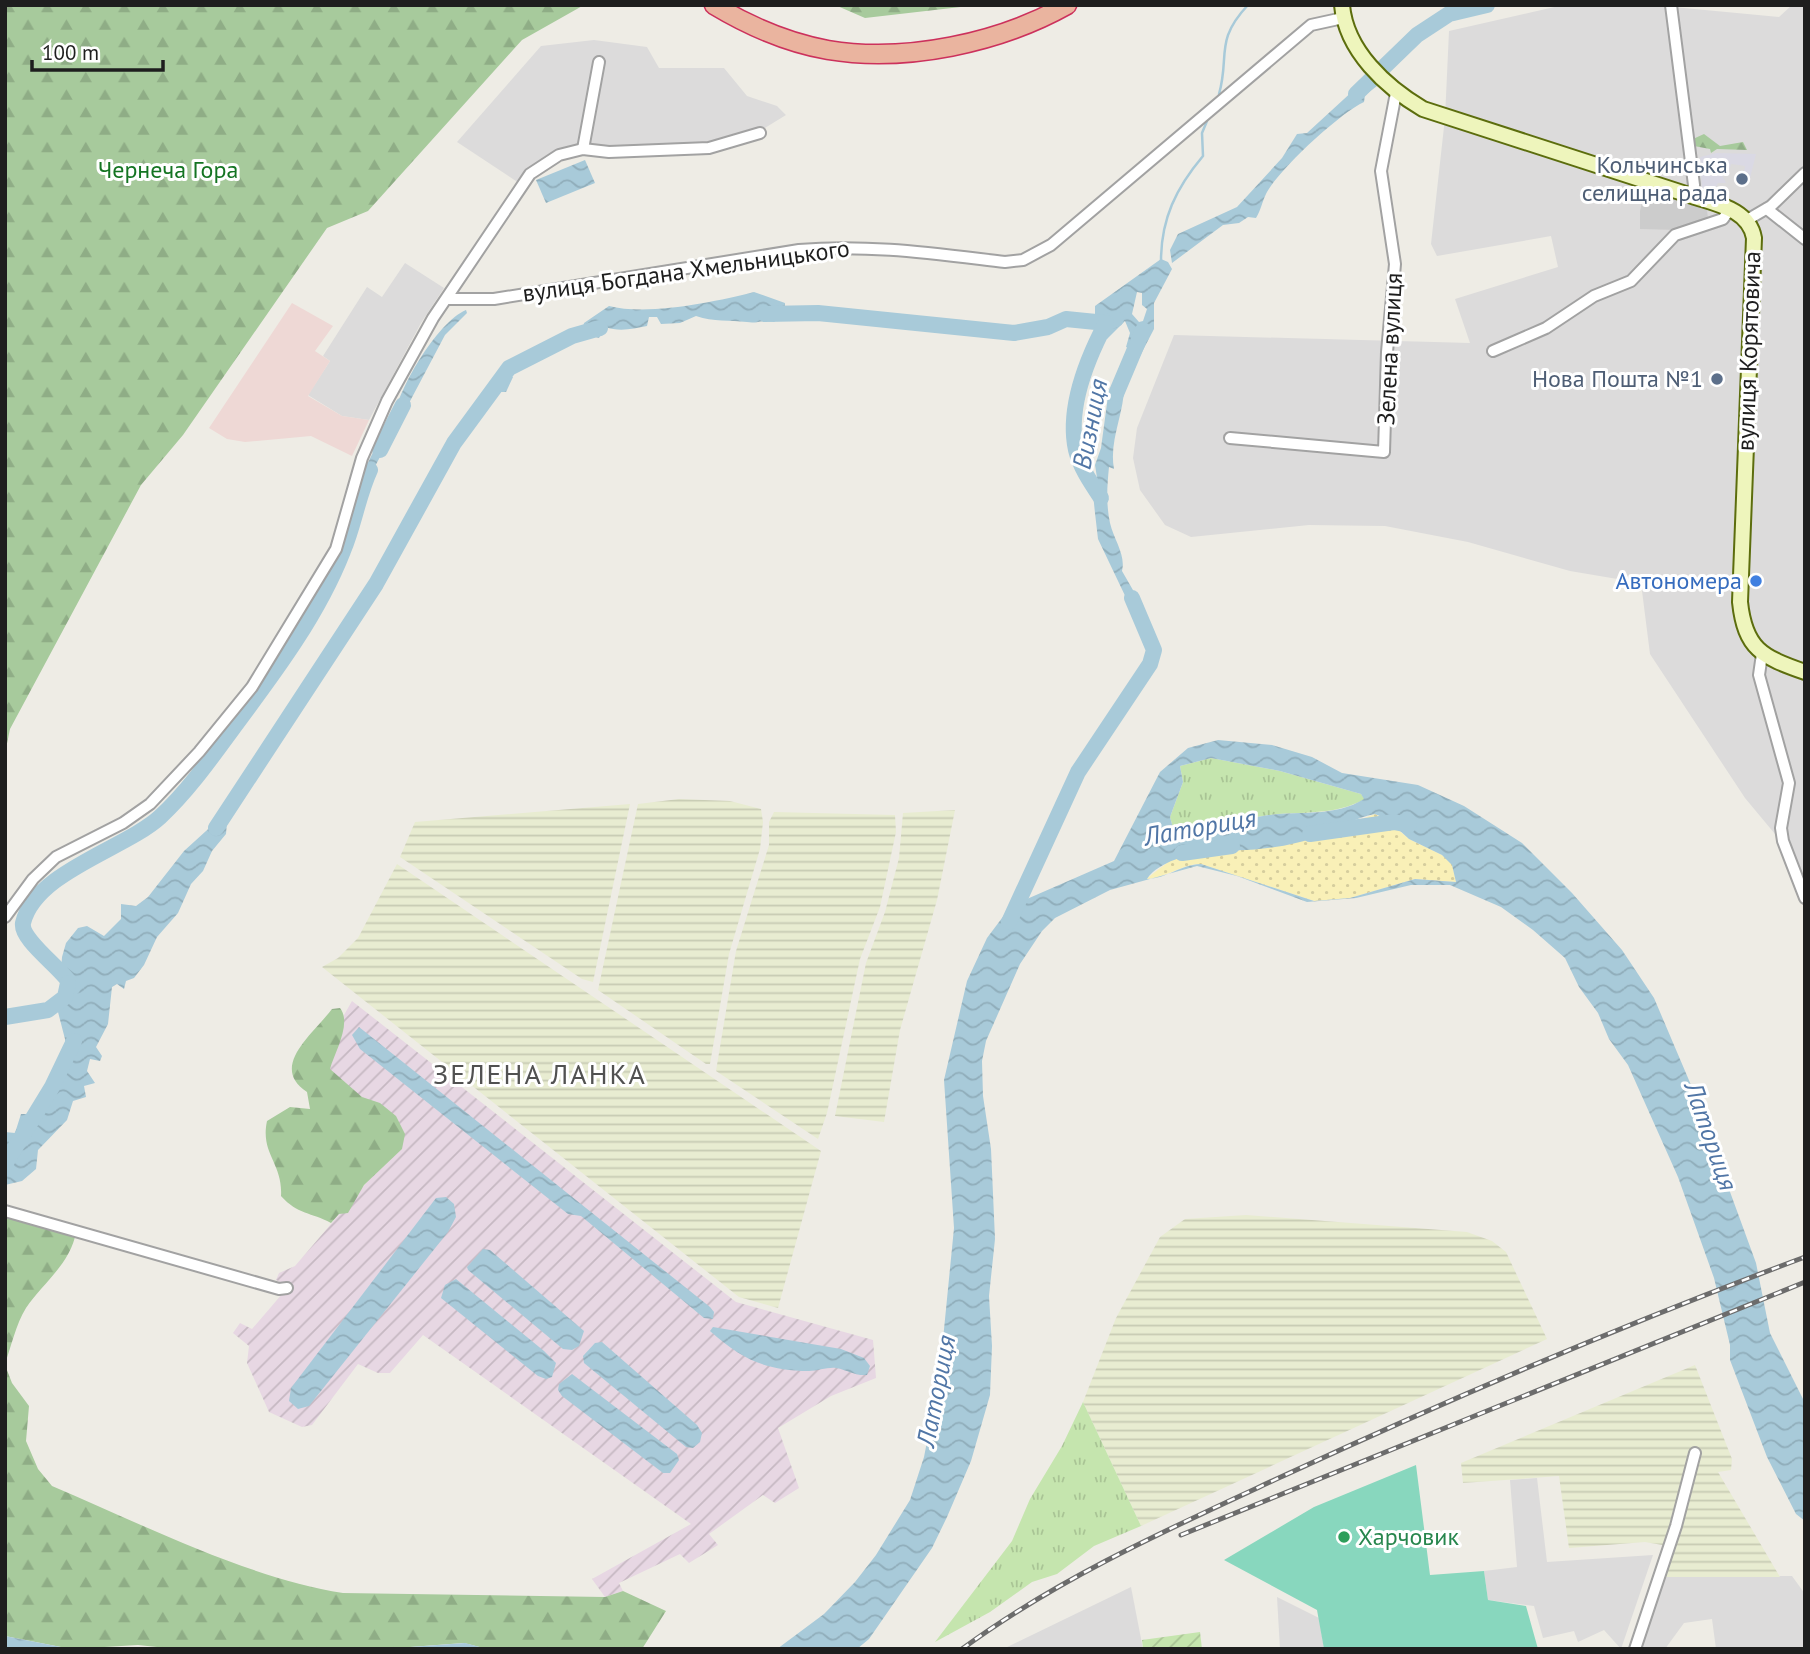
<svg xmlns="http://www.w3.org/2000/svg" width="1810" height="1654" viewBox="0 0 1810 1654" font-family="'PT Sans',sans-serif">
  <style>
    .residential { fill: #dcdbdb }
    .commercial { fill: #eed8d5 }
    .industrial { fill: url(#industrial-furrows) }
    .religious { fill: #ccc }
    .farmland { fill: url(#farmland-rules) }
    .grass { fill: url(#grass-tufts) }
    .forest { fill: url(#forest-firs) }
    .sand { fill: url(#sand-dots) }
    .garden { fill: url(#garden-furrows) }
    .pitch { fill: #88d7be }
    .plaza { fill: #dad9e4 }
    .water { fill: url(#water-waves); fill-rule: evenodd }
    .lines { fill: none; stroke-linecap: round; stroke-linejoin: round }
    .stream { stroke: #a8cad9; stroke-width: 2.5 }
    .river { stroke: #a8cad9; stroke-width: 16 }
    .minor-casing { stroke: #a2a2a2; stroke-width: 14 }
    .secondary-casing { stroke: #5c6d0d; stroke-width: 18 }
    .trunk-casing { stroke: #cc315c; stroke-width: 21 }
    .minor { stroke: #fff; stroke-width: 10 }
    .secondary { stroke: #eef5bc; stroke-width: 14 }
    .trunk { stroke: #eab49f; stroke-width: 18 }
    .rail-casing { stroke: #6c6c6c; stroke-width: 5 }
    .rail { stroke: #fff; stroke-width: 2.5; stroke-dasharray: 8; stroke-linecap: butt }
    .service-dot { fill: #5c6f8a; stroke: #fff; stroke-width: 2.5 }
    .shop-dot { fill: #3f7fe0; stroke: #fff; stroke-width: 2.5 }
    .leisure-dot { fill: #2e9e5b; stroke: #fff; stroke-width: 2.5 }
    .labels { text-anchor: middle; stroke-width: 6; stroke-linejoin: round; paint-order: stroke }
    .service-label { font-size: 24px; fill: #4e5e75; stroke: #fff; text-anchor: end }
    .park-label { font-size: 24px; fill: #147422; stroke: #fff }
    .street-label { font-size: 24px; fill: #1e1e1e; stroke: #fff }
    .shop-label { font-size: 24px; fill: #366cbe; stroke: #fff; text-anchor: end }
    .leisure-label { font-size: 24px; fill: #27864d; stroke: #fff; text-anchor: start }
    .water-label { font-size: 26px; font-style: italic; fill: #5176a6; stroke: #fff }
    .quarter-label { font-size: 28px; letter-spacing: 2px; fill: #515151; stroke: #fff }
  </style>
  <defs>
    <pattern id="industrial-furrows" width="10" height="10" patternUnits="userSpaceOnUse" patternTransform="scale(1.75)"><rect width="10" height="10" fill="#e7d7e3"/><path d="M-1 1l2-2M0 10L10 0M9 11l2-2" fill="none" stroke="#c6b8c2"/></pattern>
    <pattern id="farmland-rules" width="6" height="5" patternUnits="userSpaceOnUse" patternTransform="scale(1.75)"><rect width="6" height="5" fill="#e8ecd1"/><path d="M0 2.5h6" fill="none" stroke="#c7cab3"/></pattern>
    <pattern id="grass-tufts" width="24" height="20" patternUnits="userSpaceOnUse" patternTransform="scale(1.75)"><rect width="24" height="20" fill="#c5e5ae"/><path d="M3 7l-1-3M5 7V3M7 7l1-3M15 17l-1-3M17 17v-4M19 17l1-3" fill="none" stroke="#a9c495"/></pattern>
    <pattern id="forest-firs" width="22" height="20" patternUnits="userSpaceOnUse" patternTransform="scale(1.75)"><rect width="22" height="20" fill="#a7ca9c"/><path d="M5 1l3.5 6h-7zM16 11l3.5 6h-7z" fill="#8fad86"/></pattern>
    <pattern id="sand-dots" width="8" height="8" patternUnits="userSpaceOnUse" patternTransform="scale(1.75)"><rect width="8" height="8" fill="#f9f0b7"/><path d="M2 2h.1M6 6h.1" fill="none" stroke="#d5cd9d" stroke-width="1.8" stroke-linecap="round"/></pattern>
    <pattern id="garden-furrows" width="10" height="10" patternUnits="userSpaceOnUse" patternTransform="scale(1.75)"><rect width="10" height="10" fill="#c5e5ae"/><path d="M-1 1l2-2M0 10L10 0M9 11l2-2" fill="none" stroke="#a9c495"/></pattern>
    <pattern id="water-waves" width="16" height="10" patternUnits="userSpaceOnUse" patternTransform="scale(1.75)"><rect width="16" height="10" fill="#a8cad9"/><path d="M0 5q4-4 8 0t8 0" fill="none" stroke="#90adba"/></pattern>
  </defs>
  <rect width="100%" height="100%" fill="#eeece5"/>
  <g class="residential">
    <path d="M1563,5H1652L1779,17L1792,5H1805V898L1785,846L1745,798L1650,654L1641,583L1570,571L1468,542L1385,526L1309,525L1191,537L1165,525L1140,490L1133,458L1137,428L1174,335L1470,343L1455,299L1558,267L1551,236L1437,256L1431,244L1445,118L1449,31Z"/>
    <path d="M594,40L647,47L659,68H724L747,96L777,106L786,115L760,131L683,148L576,145L546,158L519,183L457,142L541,46Z"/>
    <path d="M405,263L444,288L421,323L369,420L342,416L308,395L330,361L323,356L367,287L382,297Z"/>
    <path d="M1537,1478L1547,1562L1653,1555L1621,1649L1604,1630L1578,1642L1574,1631L1543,1638L1534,1606L1488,1600L1484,1571L1517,1567L1510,1480Z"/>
    <path d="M1792,1576L1805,1594V1649H1716L1712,1619L1684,1623L1665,1649H1639L1663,1577Z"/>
    <path d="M1131,1587L1143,1649H1003Z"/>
    <path d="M1277,1597L1319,1618L1324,1649H1280Z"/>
  </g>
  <path class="commercial" d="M292,303L333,326L315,351L330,361L308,396L342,416L369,420L352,456L311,436L245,442L227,439L209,428Z"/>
  <path class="industrial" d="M352,1001L736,1302L873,1340L876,1378L831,1396L778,1428L799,1488L775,1503L763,1495L709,1534L718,1545L689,1563L680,1554L619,1583L623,1591L605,1597L592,1579L691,1524L423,1335L390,1373H378L358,1364L312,1425L302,1427L269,1412L247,1363L249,1346L233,1333L240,1323L252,1329L289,1286L276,1280L279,1273L295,1266L403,1140L315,1066Z"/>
  <path class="religious" d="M1645,189L1701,204L1707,209L1708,220L1678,230L1640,229V211Z"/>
  <g class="farmland">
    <path d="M679,799L730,801L761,809L763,822L760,849L729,954L710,1064H706L598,990L638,804Z"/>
    <path d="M630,804L593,982L582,979L400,857L415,822Z"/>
    <path d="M955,810L937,900L900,1030L884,1122L835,1116L866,963L885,912L899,858L903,813Z"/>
    <path d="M774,812L895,815L896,832L880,907L860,959L827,1113L818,1139L716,1071L736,951L769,845V822Z"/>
    <path d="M397,864L821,1151L778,1308L739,1297L322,967L338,958L358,938Z"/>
    <path d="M1246,1215L1467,1232L1492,1241L1506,1252L1547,1339L1141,1526L1083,1402L1116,1318L1160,1237L1185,1219Z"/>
    <path d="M1695,1365L1732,1459L1731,1470L1718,1472L1780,1577H1663L1674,1547L1645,1542L1569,1548L1559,1476L1463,1483L1461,1463Z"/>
  </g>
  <g class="grass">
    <path d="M1211,758L1280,771L1361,794L1365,799C1334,816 1302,811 1269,815C1236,820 1207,828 1173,828L1170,817L1183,782L1180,766Z"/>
    <path d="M1083,1402L1141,1526L1094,1546L1057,1574L1032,1582L990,1612L935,1642L1012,1541L1030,1499L1062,1446Z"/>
  </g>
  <g class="forest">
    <path d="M5,5H584L522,40L368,211L327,228L183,435L141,485L10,729L5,753Z"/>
    <path d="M835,5H978L865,18Z"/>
    <path d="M1704,134L1720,146L1743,142L1747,150L1717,149L1711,153L1710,149L1694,146L1693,139Z"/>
    <path d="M340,1008C352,1023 335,1052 330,1069L362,1097L380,1103L396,1116L405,1134L402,1149L364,1185L348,1213L339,1214L331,1223C311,1212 298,1215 281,1196C283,1163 260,1154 267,1121L290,1107L310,1109L307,1092C269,1067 312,1035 332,1009Z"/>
    <path d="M5,1213L76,1232C71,1263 43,1283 26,1308C16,1324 11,1347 5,1364Z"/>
    <path d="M5,1365L12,1383L29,1406L26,1441L38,1469L52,1486C142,1524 247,1578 343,1593L605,1597L623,1591L666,1611L642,1649H487L464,1643L383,1649H176L138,1645L71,1649L5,1636Z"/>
  </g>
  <path class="sand" d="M1375,814L1387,820L1409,839L1442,855L1452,864L1456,882L1415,879L1350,898L1314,901L1201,864C1182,864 1166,878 1146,879L1172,859L1208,847L1227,852L1285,844L1320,835Z"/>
  <path class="garden" d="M1200,1632L1202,1649H1143L1142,1640Z"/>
  <path class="pitch" d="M1416,1465L1430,1575L1484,1571L1488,1600L1526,1606L1538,1649H1324L1317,1610L1224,1560L1314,1507Z"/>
  <path class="plaza" d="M1716,153L1756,154L1750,178L1743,177L1745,166L1731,164L1729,170L1719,169L1726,183H1718L1715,189L1725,191L1724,195L1702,188L1700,157Z"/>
  <g class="water">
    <path d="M1368,77L1377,86L1365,95L1364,102C1340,113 1278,170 1266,194C1262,202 1261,210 1256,218L1248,217L1239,223L1223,225L1172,263L1170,250L1178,234L1237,207L1282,158L1297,134L1307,133Z"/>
    <path d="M585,160L595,183L546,203L536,180Z"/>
    <path d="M1161,259L1168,262L1172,269L1154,303V329L1141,354L1126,347L1130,333L1125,321L1107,339L1095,336V306ZM1137,292L1142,293V305L1147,309L1143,321L1139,322L1132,314Z"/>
    <path d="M754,292L785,303L784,314L774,322C763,319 757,324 747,322C729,320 714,322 696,316L680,323L661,324L657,317H649L647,326C633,329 619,332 605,327L599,338L582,333L584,323L609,306C647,316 715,302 754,292Z"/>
    <path d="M466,310L467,313L445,335L399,422H393C396,392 437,322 466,310Z"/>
    <path d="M1123,375C1129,406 1108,437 1114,469L1109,467C1107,487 1106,504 1110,523C1114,540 1126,555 1122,571L1141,604L1139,625L1098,539L1095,513L1093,494L1098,484L1095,465L1101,448L1108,396L1115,378Z"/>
    <path d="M497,376L513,377L506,392H500L494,380Z"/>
    <path d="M383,431H387L389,440L363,489L365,469Z"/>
    <path d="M1218,740L1272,745L1312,757L1342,773L1418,785L1464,806L1522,843L1572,893L1622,950L1654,998L1691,1085L1756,1263L1770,1333L1805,1403V1521L1796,1514L1767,1457L1730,1360V1345L1714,1278L1678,1177L1628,1065L1609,1039L1598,1013L1579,987L1565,958L1533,930L1501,907L1450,885H1411L1356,898L1307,902L1237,876L1197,866L1110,890L1055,918L1042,931L1020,964L986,1041L982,1061L983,1096L991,1149L995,1239L989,1296L992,1346L990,1395L971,1461L947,1517L932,1548L869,1639L857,1649H777L824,1614L855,1582L876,1555L910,1500L924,1457L939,1380L954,1228L944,1080L967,981L987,938L1011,906L1114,861L1160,772L1188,748ZM1211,758L1280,771L1361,794L1364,799C1335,817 1302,811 1269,815C1237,820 1207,828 1173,828L1170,817L1183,782L1180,766ZM1375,814L1387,819L1409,839L1442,855L1452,865L1456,882L1415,879L1350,898L1314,901L1201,864C1182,864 1166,879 1147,879C1160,860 1188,857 1208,847C1238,855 1290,847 1320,836C1338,829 1356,817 1375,814Z"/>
    <path d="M228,811L226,834L212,851L203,871L191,884L178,913L157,937L144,965L134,978L126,981L124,989L117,984L112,987L108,1024L96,1047L102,1056L100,1061L90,1059L87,1071L95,1083L84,1086L86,1097L73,1101L67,1120L38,1150L36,1169L22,1181L5,1185V1132L15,1133L21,1114H36L65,1060V1039L58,1012L62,957L66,943L78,928L87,926L104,936L121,919V904L136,906L148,897L184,851Z"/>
    <path d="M359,1027L710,1307L714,1312L713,1319L704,1318L581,1216L568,1214L360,1049L352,1035Z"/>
    <path d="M446,1197L454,1204L456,1217L448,1232L309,1406L298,1409L289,1401L291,1388L436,1198Z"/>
    <path d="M483,1249L490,1250L584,1331L579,1346L572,1350L563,1349L468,1270L467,1267Z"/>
    <path d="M456,1279L544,1351L556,1363L552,1377L546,1379L538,1376L441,1298L445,1285Z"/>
    <path d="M713,1327L841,1349L864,1358L870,1366L867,1375C854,1376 848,1370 836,1368C828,1367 817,1371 809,1371C764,1370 743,1360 710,1331Z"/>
    <path d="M602,1342L697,1425L702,1433L700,1442L693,1448L686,1447L584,1363L583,1356L595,1343Z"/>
    <path d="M572,1374L677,1454L679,1460L670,1473H663L562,1396L558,1390L559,1384Z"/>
    <path d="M5,1636L71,1649H5Z"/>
    <path d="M465,1643L487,1649H383Z"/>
  </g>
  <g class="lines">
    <g class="stream">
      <path d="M1219,94C1230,56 1214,41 1248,5"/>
      <path d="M1161,261C1161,219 1176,188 1203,156L1202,133L1207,121"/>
    </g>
    <g class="river">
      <path d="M1356,94L1417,35L1449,14L1487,5"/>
      <path d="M765,314L818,313L1014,333L1048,327L1066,319L1106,323L1116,319"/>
      <path d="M1116,394L1143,330"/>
      <path d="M380,450L403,405"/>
      <path d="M1101,498C1091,483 1080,467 1076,450C1067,409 1087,359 1106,323"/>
      <path d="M216,828L376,584L454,443L509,368L572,336L600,328"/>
      <path d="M1310,834L1394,822L1409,825"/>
      <path d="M1182,853L1232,846"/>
      <path d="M1009,922L1078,772L1150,664L1154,650L1132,598"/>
      <path d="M73,987C62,968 20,940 23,923C35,872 125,849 160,817C188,791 212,757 234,727C275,672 318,615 343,551C354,525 358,496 370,470"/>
      <path d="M5,1017L48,1010L65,997L68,983"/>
      <path d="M5,1164L52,1087L74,1041"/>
    </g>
    <defs>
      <g id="minor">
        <path d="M1671,5L1694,185L1692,196"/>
        <path d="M583,149L599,62"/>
        <path d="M1767,209L1805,239"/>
        <path d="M1747,220L1771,206L1805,173"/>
        <path d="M447,299H494L799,250C869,244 936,254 1005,262L1023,260L1051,245L1311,25L1343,18"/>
        <path d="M1493,351L1546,328L1594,296L1631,281L1675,235L1723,219L1730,209"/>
        <path d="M1230,438L1384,452L1387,352L1395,264L1381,171L1396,93"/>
        <path d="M1762,654L1759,675L1789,783L1781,828L1783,841L1805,898"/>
        <path d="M5,917L33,879L56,857L123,823L150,804L199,752L252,687L336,549L362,458L387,401L433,318L530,174L559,155L583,149L609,152L709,148L760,133"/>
        <path d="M5,1211L279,1289L287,1288"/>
        <path d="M1635,1649L1676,1526L1695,1453"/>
      </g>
      <path id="secondary" d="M1342,5C1346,51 1386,87 1423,109L1692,196C1716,204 1749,209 1754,238L1740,602C1745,649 1762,657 1805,672"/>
      <path id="trunk" d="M714,5C749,26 788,43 828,50C906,63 999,43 1067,5"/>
    </defs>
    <use href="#minor" class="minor-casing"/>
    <use href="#secondary" class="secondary-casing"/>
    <use href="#trunk" class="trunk-casing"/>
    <use href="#minor" class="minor"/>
    <use href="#secondary" class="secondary"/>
    <use href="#trunk" class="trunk"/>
    <defs>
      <g id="rail">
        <path d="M1181,1535L1805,1282"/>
        <path d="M962,1649C1060,1577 1173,1527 1283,1476C1454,1397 1627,1323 1805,1257"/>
      </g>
    </defs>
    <use href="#rail" class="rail-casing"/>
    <use href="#rail" class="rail"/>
  </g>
  <g class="service-dot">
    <circle cx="1742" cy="179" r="7"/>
    <circle cx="1717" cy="379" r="7"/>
  </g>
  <circle class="shop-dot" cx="1756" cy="581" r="7"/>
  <circle class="leisure-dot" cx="1344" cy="1537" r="7"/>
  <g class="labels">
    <g class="service-label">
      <text x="1728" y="173">Кольчинська<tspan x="1728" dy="28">селищна рада</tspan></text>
      <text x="1703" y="387">Нова Пошта №1</text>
    </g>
    <g class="park-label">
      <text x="168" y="178">Чернеча Гора</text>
    </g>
    <g class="street-label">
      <text transform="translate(686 271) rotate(-8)" y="8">вулиця Богдана Хмельницького</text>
      <text transform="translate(1390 349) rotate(-87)" y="8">Зелена вулиця</text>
      <text transform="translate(1749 351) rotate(-88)" y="8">вулиця Корятовича</text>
    </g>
    <g class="shop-label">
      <text x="1742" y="589">Автономера</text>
    </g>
    <g class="leisure-label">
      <text x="1358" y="1545">Харчовик</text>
    </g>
    <g class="water-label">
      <text transform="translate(1090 424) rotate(-79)" y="9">Визниця</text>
      <text transform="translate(1200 827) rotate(-10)" y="9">Латориця</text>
      <text transform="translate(1711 1136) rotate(71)" y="9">Латориця</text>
      <text transform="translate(936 1391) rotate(-79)" y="9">Латориця</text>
    </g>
    <g class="quarter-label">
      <text x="540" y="1084">ЗЕЛЕНА ЛАНКА</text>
    </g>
  </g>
  <rect width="1810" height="1654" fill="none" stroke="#1e1e1e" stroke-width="14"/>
  <path d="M32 60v10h131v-10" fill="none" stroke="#1e1e1e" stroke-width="3.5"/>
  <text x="42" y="60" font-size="21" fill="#1e1e1e" stroke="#ffffff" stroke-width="5" paint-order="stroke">100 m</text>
</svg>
